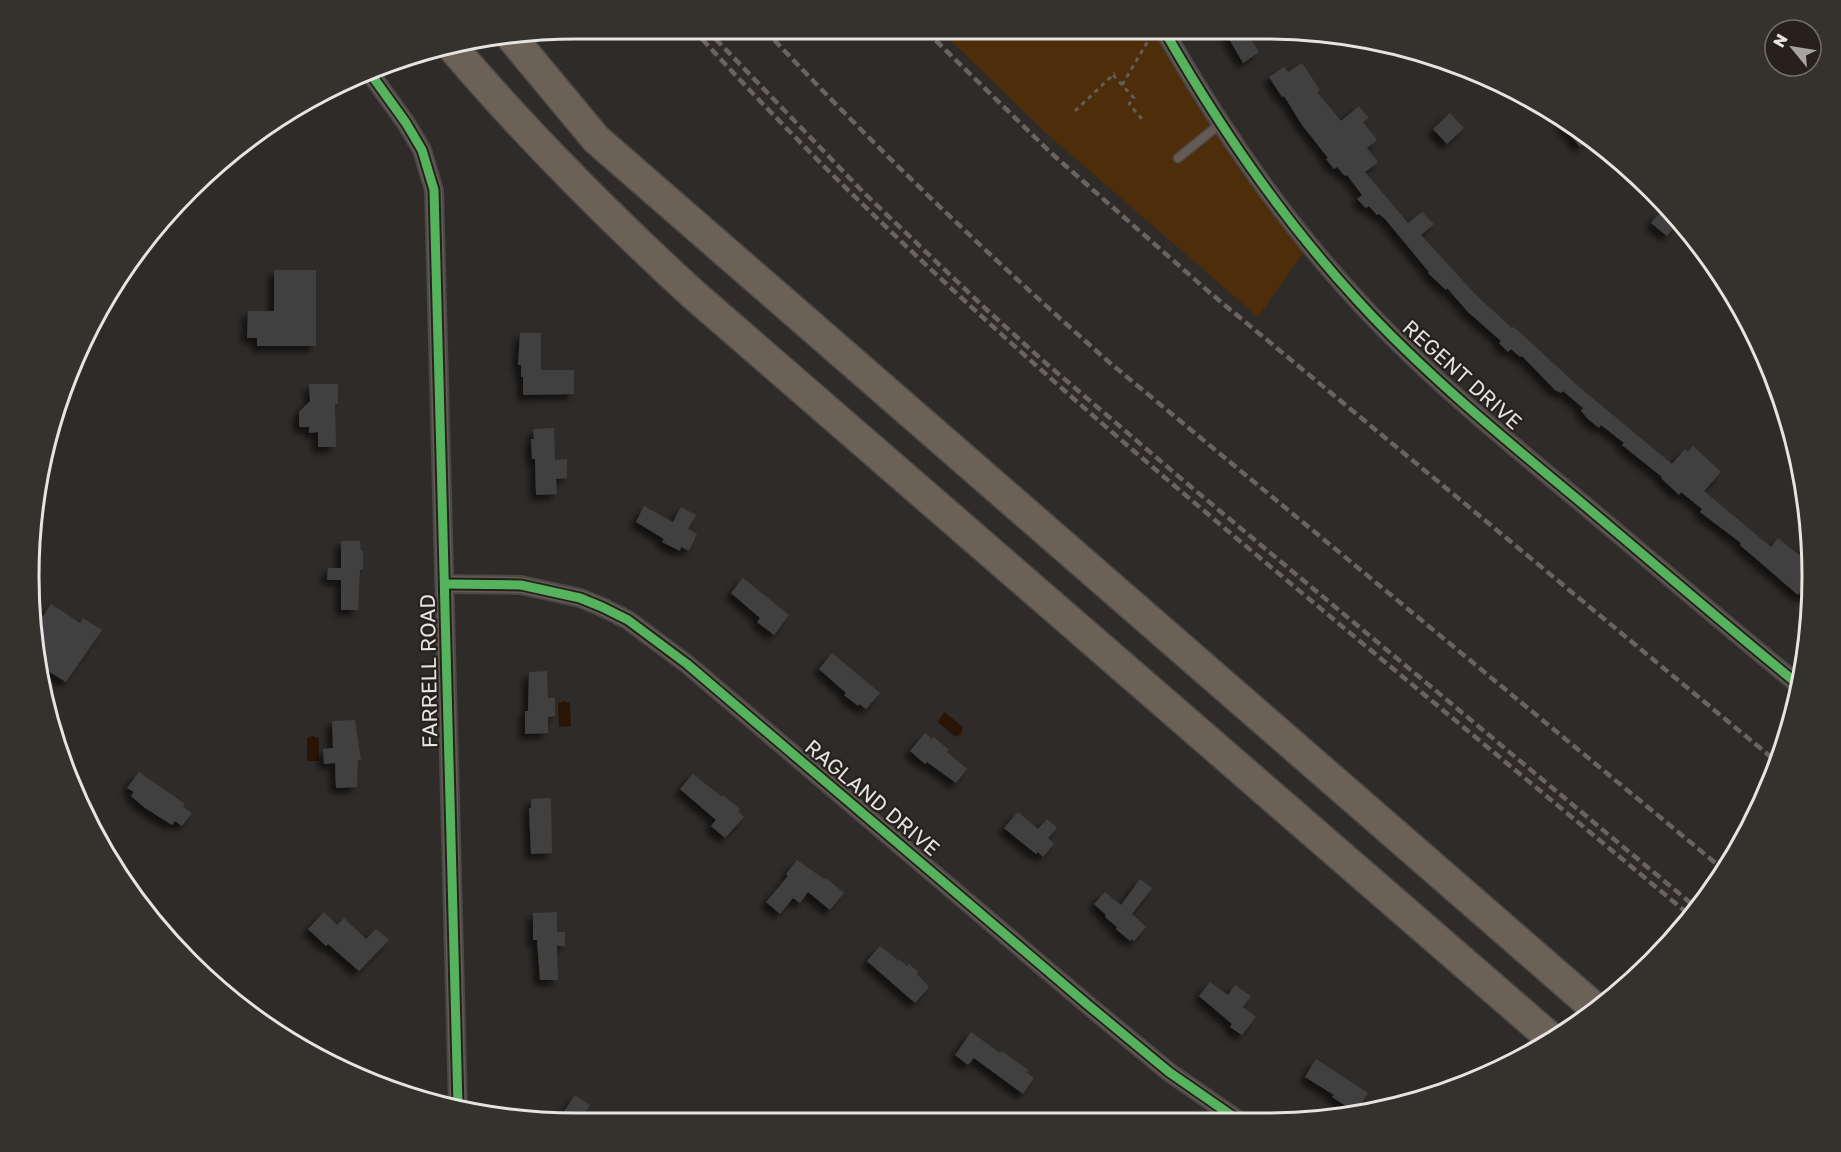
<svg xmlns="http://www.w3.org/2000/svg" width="1841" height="1152" viewBox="0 0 1841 1152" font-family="'Golos Text',sans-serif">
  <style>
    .green { fill: #4e2d0b }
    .water { fill: #291505 }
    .building { fill: #41403f; filter: url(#shadow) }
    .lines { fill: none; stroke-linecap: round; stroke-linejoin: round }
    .service-casing { stroke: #4b4847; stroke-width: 11 }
    .minor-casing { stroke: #4b4847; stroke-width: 20 }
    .motorway-casing { stroke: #4b4847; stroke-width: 33 }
    .path { stroke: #635c58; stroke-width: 3; stroke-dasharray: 4.5 4.5; stroke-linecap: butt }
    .service { stroke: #645b54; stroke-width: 8 }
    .minor { stroke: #645b54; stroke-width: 16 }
    .motorway { stroke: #6b6157; stroke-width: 30 }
    .rail { stroke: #6a635f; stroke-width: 4.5; stroke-dasharray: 9 4.5; stroke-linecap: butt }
    .cycleway-casing { stroke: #26211d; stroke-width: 13 }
    .cycleway { stroke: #56b35d; stroke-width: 9 }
    .labels { text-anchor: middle; stroke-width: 4.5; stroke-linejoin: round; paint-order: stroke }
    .street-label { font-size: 21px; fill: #e6e3e0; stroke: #26211d }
    .rim { fill: none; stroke: #e6e3e0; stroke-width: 3 }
  </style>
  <defs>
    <filter id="shadow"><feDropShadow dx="-5.5" dy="5.5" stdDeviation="3" flood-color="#0009"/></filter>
  </defs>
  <rect width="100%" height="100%" fill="#2e2b29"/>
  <path class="green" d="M941,31L1155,32C1196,111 1249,181 1304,252L1258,317L1047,134Z"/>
  <g class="water">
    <path d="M564,701L570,703L571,726L559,727L558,703Z"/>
    <path d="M944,712L963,727L960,736L958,735L955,737L938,722Z"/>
    <path d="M312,736L319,738V761H307V738Z"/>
  </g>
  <g class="building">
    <path d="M1225,32L1247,33L1259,52L1243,63Z"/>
    <path d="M1302,63L1320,90L1317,92L1341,121L1359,106L1369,118L1363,122L1377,140L1367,148L1378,162L1365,172L1408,223L1422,212L1434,224L1421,235L1476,295L1512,328L1514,327L1578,386L1672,464L1685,449L1688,452L1693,446L1703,455L1721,472L1704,491L1771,547L1778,538L1799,555L1809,543L1811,592L1805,598L1799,593L1798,595L1740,545L1741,543L1700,512L1702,509L1681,492L1679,495L1661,478L1662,477L1622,445L1624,443L1601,425L1599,428L1588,419L1581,411L1583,408L1563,391L1561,393L1555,390L1522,356L1520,357L1511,349L1508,352L1499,343L1501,341L1468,312L1447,288L1446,290L1428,273L1429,272L1385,219L1379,214L1377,215L1369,206L1366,208L1357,199L1362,195L1347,175L1345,176L1337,167L1334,169L1326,159L1328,158L1302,125L1284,96L1282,97L1269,77L1284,67L1288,72Z"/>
    <path d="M1450,113L1464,128L1447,144L1433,129Z"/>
    <path d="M1559,119L1581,132L1591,137L1580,147L1558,120Z"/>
    <path d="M1660,213L1676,225L1667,236L1651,223Z"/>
    <path d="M274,270H316V346H257V338H247L248,311H274Z"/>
    <path d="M520,333H541V370H574V394L523,395V377H521V365H518Z"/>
    <path d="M309,384H338V404H335L336,447H318V432L309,433V427H299V412L310,401Z"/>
    <path d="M554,428L555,460L567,459V478L556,479L557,494L536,495L535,459H532L531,439H534L533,429Z"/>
    <path d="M644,506L673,522L681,507L696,515L688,529L697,534L689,551L681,547L680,551L662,542L664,539L636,522Z"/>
    <path d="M341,541H360L361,551H363V570H360L358,610H341V580H327L328,568H341Z"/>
    <path d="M743,578L789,615L774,635L757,622L760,618L731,593Z"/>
    <path d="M51,604L80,623L83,618L102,630L66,682L40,666L35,628Z"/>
    <path d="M832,653L880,693L866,709L859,704L858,706L844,695L846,693L819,669Z"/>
    <path d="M547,671L548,698H555V716L548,717V733L525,734V711H528L529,672Z"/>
    <path d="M355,720L361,760H358L357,787L336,788L335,763L324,764L323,749L333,748L332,721Z"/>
    <path d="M925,733L932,739L934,737L949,750L947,752L967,769L956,783L927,762L925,764L910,751Z"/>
    <path d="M139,772L185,804L183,807L192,813L182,826L175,821L172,825L145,808L131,796L134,792L127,788Z"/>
    <path d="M693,774L722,797L723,795L740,809L738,811L744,817L725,838L711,826L716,820L680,789Z"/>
    <path d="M551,798L552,853L531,854L529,808H531V799Z"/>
    <path d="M1018,812L1038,829L1047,819L1057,828L1048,838L1054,844L1043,857L1038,852L1036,854L1004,828Z"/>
    <path d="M797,860L824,879L826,878L844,893L830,910L808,892L800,903L793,898L780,914L766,902L788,876L786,874Z"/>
    <path d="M1140,879L1152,888L1132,914L1146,927L1134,941L1131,939L1130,941L1116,929L1117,927L1105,917L1106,915L1094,904L1105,892L1121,905Z"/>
    <path d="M324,912L337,925L344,918L366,939L376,929L389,940L359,971L328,944L326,946L308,929Z"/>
    <path d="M557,912V932H565V946H557L558,980H540L537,940H533V913Z"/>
    <path d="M880,946L899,961L900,960L907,966L909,964L918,972L917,974L929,987L915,1003L867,961Z"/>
    <path d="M1210,982L1228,995L1235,985L1251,996L1243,1007L1256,1017L1242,1035L1230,1027L1232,1024L1199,996Z"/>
    <path d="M971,1032L1000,1053L1002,1051L1028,1070L1027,1073L1034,1078L1023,1094L974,1058L968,1065L955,1055Z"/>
    <path d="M1316,1059L1368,1093L1358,1109L1351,1105L1349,1108L1332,1097L1334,1095L1305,1077Z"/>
    <path d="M575,1095L590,1105L581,1119H559Z"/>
  </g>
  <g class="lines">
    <defs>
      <path id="service" d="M1178,158L1220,124"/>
      <g id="minor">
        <path d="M1165,32C1220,128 1283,220 1358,301C1424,373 1501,436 1577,499C1651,561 1724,624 1799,685"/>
        <path d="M370,73L406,123L422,150L434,190L458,1106"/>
        <path d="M446,584L521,585L580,598L602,607L628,620L687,664L1088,1005L1169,1072L1241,1122"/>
      </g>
      <g id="motorway">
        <path d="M513,39L596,139L1596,1009"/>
        <path d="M454,49C529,137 609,217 694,295L1553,1040"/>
      </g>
    </defs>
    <use href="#service" class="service-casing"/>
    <use href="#minor" class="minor-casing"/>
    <use href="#motorway" class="motorway-casing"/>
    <g class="path">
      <path d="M1113,75L1134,98L1129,104L1142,119"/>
      <path d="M1122,85L1148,41L1143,32"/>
      <path d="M1075,111L1115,73"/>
    </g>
    <use href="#service" class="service"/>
    <use href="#minor" class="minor"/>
    <use href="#motorway" class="motorway"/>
    <g class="rail">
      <path d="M693,29C885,241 1101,426 1320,608C1444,711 1568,814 1692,917"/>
      <path d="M706,29L864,193L986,309L1041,359L1178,476L1699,910"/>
      <path d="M765,30C874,147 990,257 1110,363L1724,870"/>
      <path d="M926,31L1051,153L1209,292L1777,762"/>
    </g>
    <defs>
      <g id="cycleway">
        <path d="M1165,32C1220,128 1283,220 1358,301C1424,373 1501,436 1577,499C1651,561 1724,624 1799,685"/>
        <path d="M370,73L406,123L422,150L434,190L458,1106"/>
        <path d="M446,584L521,585L580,598L602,607L628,620L687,664L1088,1005L1169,1072L1241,1122"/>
      </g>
    </defs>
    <use href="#cycleway" class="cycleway-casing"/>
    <use href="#cycleway" class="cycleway"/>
  </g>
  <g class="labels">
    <g class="street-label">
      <text transform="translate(1462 375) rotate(42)" y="7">REGENT DRIVE</text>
      <text transform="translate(429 671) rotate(-91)" y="7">FARRELL ROAD</text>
      <text transform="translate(872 798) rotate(40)" y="7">RAGLAND DRIVE</text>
    </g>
  </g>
  <path d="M0 0H1841V1152H0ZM576 39H1265A537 537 0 0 1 1802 576V576A537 537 0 0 1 1265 1113H576A537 537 0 0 1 39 576V576A537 537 0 0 1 576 39Z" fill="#35312d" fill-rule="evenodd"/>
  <path class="rim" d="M576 39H1265A537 537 0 0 1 1802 576V576A537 537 0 0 1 1265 1113H576A537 537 0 0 1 39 576V576A537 537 0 0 1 576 39Z"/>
  <g transform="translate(1793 48) rotate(300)"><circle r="28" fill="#26211d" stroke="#736f6b" stroke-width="1.5"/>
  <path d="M0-4.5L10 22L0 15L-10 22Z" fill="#a6a3a0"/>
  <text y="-9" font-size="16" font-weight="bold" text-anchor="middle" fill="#e6e3e0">N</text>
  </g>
</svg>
